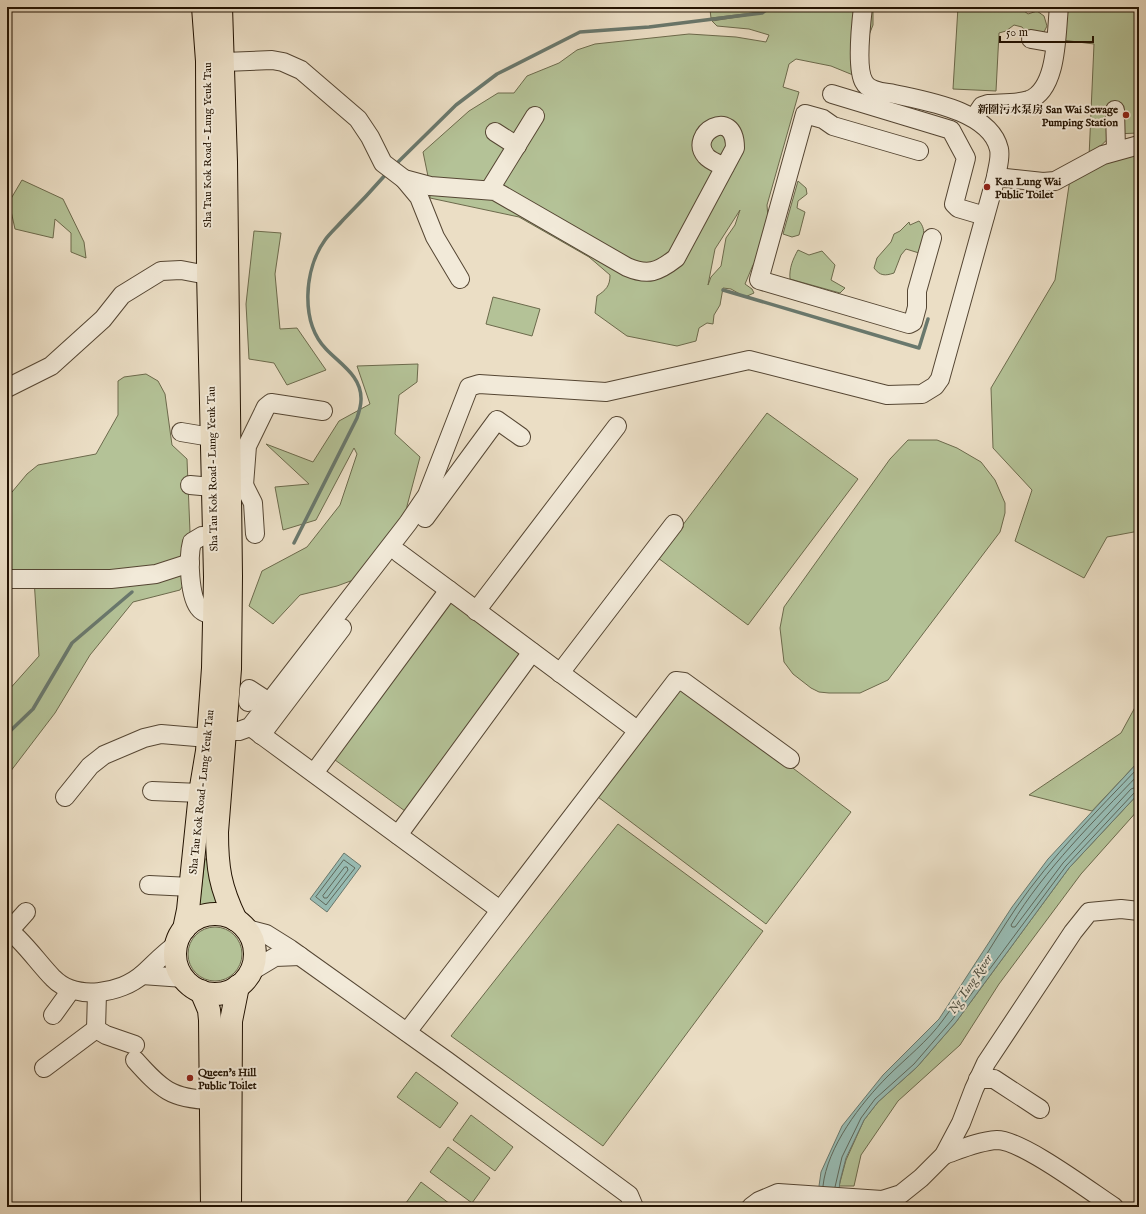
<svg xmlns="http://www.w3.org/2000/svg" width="1146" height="1214" viewBox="0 0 1146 1214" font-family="'IM FELL English','Noto Serif SC',serif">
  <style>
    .green { fill: #b4c297; stroke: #6c6a4c; fill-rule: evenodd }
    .water { fill: #98bcb4; stroke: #69786d }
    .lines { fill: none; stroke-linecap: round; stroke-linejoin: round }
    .shore { stroke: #5e685b; stroke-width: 1 }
    .stream { stroke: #69786d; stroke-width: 3.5 }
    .minor-casing { stroke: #554633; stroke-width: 20 }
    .major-casing { stroke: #231302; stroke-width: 24 }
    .minor { stroke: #f2ead9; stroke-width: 18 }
    .major { stroke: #ebdec5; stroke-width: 22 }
    .poi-dot { fill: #8f2418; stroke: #f2ead9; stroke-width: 1.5 }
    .labels { text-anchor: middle; stroke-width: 4; stroke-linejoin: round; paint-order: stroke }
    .poi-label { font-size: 11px; font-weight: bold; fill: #231302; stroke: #f2ead9; text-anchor: start }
    .street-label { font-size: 11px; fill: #231302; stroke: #f2ead9 }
    .water-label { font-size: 12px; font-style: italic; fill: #4c4e40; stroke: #f2ead9 }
  </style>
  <rect width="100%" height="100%" fill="#ebdec5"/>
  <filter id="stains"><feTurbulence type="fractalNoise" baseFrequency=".005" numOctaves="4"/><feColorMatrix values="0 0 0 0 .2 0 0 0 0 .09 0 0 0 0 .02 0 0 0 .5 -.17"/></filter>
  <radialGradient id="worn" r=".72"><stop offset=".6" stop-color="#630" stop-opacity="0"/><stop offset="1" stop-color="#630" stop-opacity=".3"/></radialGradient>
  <g class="green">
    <path d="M737,7H768L761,12L711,18L710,10Z"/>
    <path d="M772,7H873V25L853,75L831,66L796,59L789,64L783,87L799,92L767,205L768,218L759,257L753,265L745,284L752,289L754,293L745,297L731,289L723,288L720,305L714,315L713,324L707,323L699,328L696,341L677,346L627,336L595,313L597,296C606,290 610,286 610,275L589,257L519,217L430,198V186L423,152L469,111L498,93H514L527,76L559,63L577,50L595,44L689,34L736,37L766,42L769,35L749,29L717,26L712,21L763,13ZM740,210L735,225L726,238L721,266L711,277L708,285L715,249Z"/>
    <path d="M958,7H1019L1028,14L1037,11L1044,16L1047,26L1042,36C1034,38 1027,34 1022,27L1014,25L1006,31L999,33L996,91L953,89Z"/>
    <path d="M1068,7H1139V133L1113,134L1089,157L1094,44L1062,40Z"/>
    <path d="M1139,151V531L1107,537L1084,578L1015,541L1032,490L993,448L991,388L1055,280L1071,172Z"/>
    <path d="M22,180L63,199L84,242L86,258L71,252V233L55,219L53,238L15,229L9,202Z"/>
    <path d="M798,181L806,188L807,194L798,201L797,208L805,212L799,235L792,237L783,234Z"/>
    <path d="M919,221C928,231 922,242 919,253L906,249L901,255L894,273C885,276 880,276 874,268L877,258L891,242L894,234L900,231L909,222L910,225Z"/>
    <path d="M254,231L281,233L275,274L280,329L297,328L326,370L287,385L274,363L249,359L246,304Z"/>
    <path d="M798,250L809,255L822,251L835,265L831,280L845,288L840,293L790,279C789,268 793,259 798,250Z"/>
    <path d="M493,297L540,309L532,336L486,324Z"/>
    <path d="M418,364L417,382L399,395L395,434L420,457L407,506V523L356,579L337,586L300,595L273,624L249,606L262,571L307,547L340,505L357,454L354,448L316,520L283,530L275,487L309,484L266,444L313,462L339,421L370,404L357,366Z"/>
    <path d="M146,374L158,381L165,394L172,445L187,459L190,532L183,554L186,581L180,590L133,602L90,655L55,713L7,776V692L39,656L34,579H7V498L27,474L38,465L96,454L118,415V381L124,377Z"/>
    <path d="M767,413L858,479L748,625L658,558Z"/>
    <path d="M908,440H937L957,448L981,462L995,480L1005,503V513L1000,532L888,680L860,693H829L819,692L811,688L793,674L784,662L780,628L784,607L890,459Z"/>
    <path d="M448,598L522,652L405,811L331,757Z"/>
    <path d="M679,682L851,812L766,924L594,794Z"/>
    <path d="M1139,700V761L1092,811L1029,795L1121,733Z"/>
    <path d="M1139,793V809L1081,874L999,984L960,1045L898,1101L861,1155L854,1186H839L846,1160L864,1120L878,1102L917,1067L956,1022L1069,868Z"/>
    <path d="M618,824L763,931L603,1146L451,1036Z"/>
    <path d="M205,859H210L221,907L199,908Z"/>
    <circle cx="215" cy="954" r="27"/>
    <path d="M416,1072L458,1103L440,1128L397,1097Z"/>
    <path d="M471,1115L513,1147L495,1171L453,1140Z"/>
    <path d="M448,1147L490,1178L472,1203L430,1172Z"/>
    <path d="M421,1182L454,1207H403Z"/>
  </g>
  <g class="water">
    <path d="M1139,761V793L1069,868L956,1022L917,1067L878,1102L864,1120L846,1158L840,1181L837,1207H816L821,1172L842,1126L883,1075L939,1019L1012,907L1048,859Z"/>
    <path d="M344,853L361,866L327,912L310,899Z"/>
  </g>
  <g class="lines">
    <g class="shore">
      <path d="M1139,774C1094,821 1045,869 1011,925L1012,927H1015L1063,863L1131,789L1139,786"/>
      <path d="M344,860L355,868L326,905L316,897Z"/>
      <path d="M345,867H347L348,870L327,898H324L323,896Z"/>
      <path d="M823,1186C827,1147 861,1103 888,1076C906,1058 928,1041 943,1020C970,984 991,945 1016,908C1051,857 1096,812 1139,767"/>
      <path d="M835,1187L842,1157L861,1118L875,1099L914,1064L952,1020L1066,866L1134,793L1139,791"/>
    </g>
    <g class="stream">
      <path d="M394,166L456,105L497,74L580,32L649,27L762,13L770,7"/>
      <path d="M723,290L919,348L928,319"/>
      <path d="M294,543L357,418C359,412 361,405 361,400C362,376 340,364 326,349C300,322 304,269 325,240C330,233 337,227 343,220C358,205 373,189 387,173"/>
      <path d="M7,734L33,709L72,643L132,592"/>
    </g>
    <defs>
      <g id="minor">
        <path d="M1031,39L1054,43"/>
        <path d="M224,62L272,60L283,62L301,70L358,119L370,137L383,163L404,179L430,186L495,191L627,267C648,276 658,272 676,258L735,148C735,105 687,134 706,156C710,161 719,164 725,167"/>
        <path d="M832,94L951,130L966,158L954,204L958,208L985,216"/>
        <path d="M1115,110L1116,150"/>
        <path d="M974,118L982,106L988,104C1001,103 1017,104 1029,100C1058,89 1056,33 1059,7"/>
        <path d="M495,132L517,146"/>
        <path d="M919,151L833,126L823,119L805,114L759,280L909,324L913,322L917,307V291L932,238"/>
        <path d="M996,177L1043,182L1055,181L1103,155L1139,145"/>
        <path d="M404,179L419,197L435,237L460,279"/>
        <path d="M490,189L535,116"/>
        <path d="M7,388L51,366L103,319L122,295L161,271L181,270L202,274L208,272"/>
        <path d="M181,432L211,437"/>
        <path d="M190,485L212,487"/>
        <path d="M244,485L253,503L255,534"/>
        <path d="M231,486L244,485L247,446L266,407L271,403L323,411"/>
        <path d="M425,518L497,420L521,437"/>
        <path d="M213,537L202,536L192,542C188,557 189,598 200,609C203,613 210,614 214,616"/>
        <path d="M399,553L449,590"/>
        <path d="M7,579H111L156,574L190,563"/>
        <path d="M476,611L617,426"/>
        <path d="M560,673L674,524"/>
        <path d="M248,702L249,689L269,702"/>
        <path d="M252,728L500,910"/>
        <path d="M227,731H239L250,727L408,523L427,495L469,387L479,384L606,392L749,360L887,395L922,394L935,386L940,379L996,177C997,169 1001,158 999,149C990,111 926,101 894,94C884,92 869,92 864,82C856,69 861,24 863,7"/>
        <path d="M261,735L342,628"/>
        <path d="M314,773L449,590L637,730"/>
        <path d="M152,791L200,793"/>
        <path d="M65,797L90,766L104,755L144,738L161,734L208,738"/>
        <path d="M398,835L532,652"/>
        <path d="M149,885L191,887"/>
        <path d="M7,929C21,938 40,965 53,978C75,1001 121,994 143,974C154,964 164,953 177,944"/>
        <path d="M247,929L266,934L290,949L447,1061L629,1195L634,1207"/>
        <path d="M9,931L26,912"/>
        <path d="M250,972L275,957L300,956"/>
        <path d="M142,975L184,978"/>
        <path d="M97,993L96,1029L106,1035L135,1045"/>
        <path d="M53,1015L71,990"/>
        <path d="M407,1032L676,681L684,682L790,759"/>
        <path d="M135,1060C161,1089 171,1099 211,1100"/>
        <path d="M44,1068L96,1029"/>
        <path d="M978,1079H994L1040,1109"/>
        <path d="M944,1155C961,1149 979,1141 997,1140C1022,1140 1091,1192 1114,1207"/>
        <path d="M751,1207L759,1201L778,1193L882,1200L901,1194L921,1178L944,1155L961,1123L974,1089L986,1063L1073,932L1089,912L1121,909L1139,911"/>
      </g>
      <g id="major">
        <path d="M221,7L226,162L231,576L230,669L217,832C217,868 220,887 236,920"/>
        <circle cx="215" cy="954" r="40"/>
        <path d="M184,929L188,910L200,793L207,751L213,668L215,577L208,272L207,61L203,7"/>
        <path d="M201,991L209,1010L210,1020L212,1207"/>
        <path d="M230,1207L231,1021L238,986"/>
      </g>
    </defs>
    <use href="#minor" class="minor-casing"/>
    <use href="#major" class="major-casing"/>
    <use href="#minor" class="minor"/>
    <use href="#major" class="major"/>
  </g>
  <g class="poi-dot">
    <circle cx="1126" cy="115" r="4"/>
    <circle cx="987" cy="187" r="4"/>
    <circle cx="190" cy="1078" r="4"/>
  </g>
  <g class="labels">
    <g class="poi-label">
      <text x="1118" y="113" text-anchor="end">新圍污水泵房 San Wai Sewage<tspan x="1118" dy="13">Pumping Station</tspan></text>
      <text x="995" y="185">Kan Lung Wai<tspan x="995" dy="13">Public Toilet</tspan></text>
      <text x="198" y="1076">Queen's Hill<tspan x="198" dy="13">Public Toilet</tspan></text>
    </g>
    <g class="street-label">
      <text transform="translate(207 145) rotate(-90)" y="4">Sha Tau Kok Road – Lung Yeuk Tau</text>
      <text transform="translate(212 469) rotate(-91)" y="4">Sha Tau Kok Road – Lung Yeuk Tau</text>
      <text transform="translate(201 792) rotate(-84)" y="4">Sha Tau Kok Road – Lung Yeuk Tau</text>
    </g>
    <g class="water-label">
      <text transform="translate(970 984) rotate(-56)" y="4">Ng Tung River</text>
    </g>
  </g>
  <rect width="1146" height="1214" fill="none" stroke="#ebdec5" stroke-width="24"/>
  <rect x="8" y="8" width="1130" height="1198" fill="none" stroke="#231302" stroke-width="2"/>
  <rect x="12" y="12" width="1122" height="1190" fill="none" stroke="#231302"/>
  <path d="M1000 36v6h93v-6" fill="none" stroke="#231302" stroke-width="2"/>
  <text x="1006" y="36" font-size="12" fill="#231302" stroke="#f2ead9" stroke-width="3" paint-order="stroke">50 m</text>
  <rect width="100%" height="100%" filter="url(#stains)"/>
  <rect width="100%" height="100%" fill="url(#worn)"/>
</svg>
